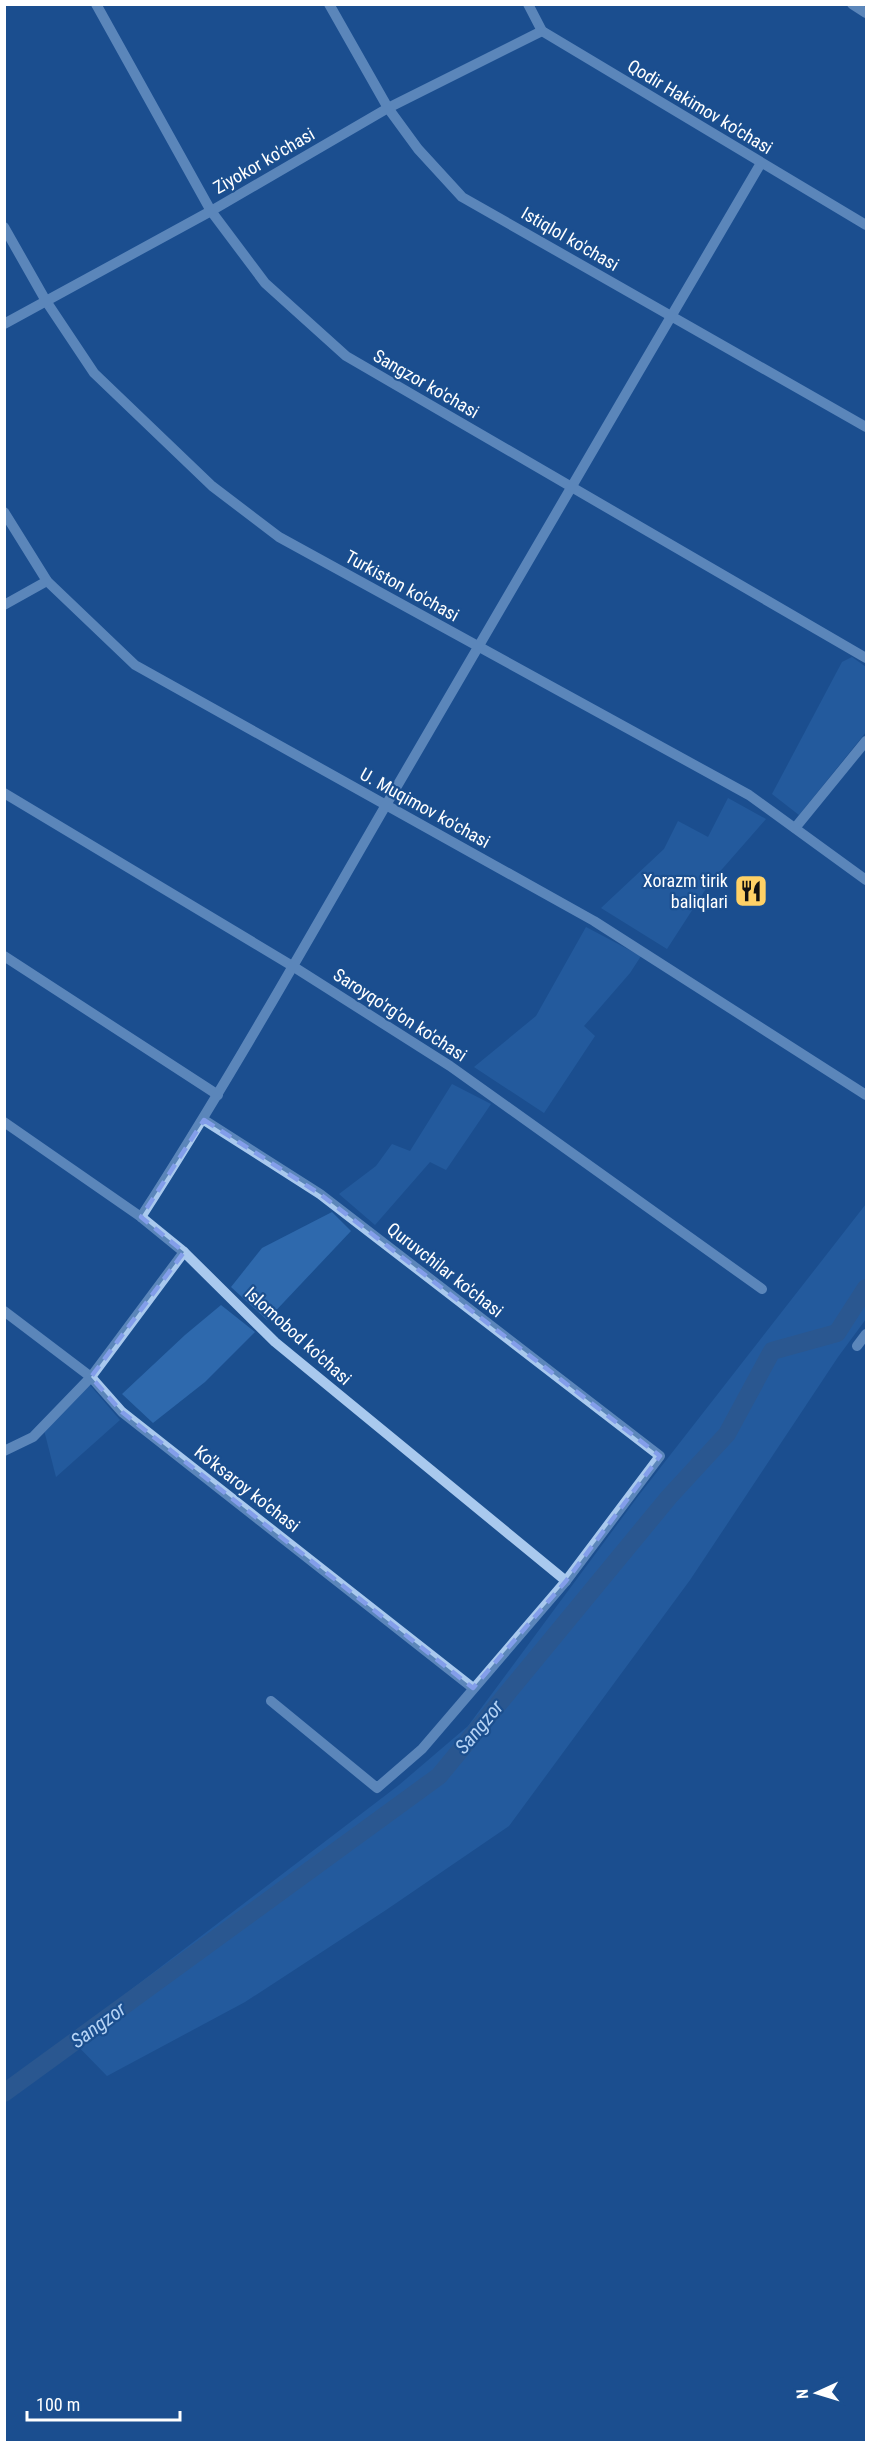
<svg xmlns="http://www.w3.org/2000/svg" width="871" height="2447" viewBox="0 0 871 2447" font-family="'Roboto Condensed',sans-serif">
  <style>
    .green { fill: #2e69ad }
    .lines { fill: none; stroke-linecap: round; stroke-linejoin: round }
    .river { stroke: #3c6290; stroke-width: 18 }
    .minor { stroke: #a9c9ee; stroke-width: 10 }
    .marked { fill: none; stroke: #839eea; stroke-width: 4.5; stroke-dasharray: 12 8; stroke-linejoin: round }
    .labels { text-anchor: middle; stroke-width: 4.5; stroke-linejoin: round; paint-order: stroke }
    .street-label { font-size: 18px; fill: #fff; stroke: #1b4f8f }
    .poi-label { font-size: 18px; fill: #fff; stroke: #1b4f8f; text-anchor: end }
    .water-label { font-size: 20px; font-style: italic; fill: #b5d3f5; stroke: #1b4f8f }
  </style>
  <rect width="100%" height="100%" fill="#1b4f8f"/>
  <g class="green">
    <path d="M852,657L866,667V732L799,815L772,794L842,662Z"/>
    <path d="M728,798L766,819L709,884L667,949L601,908L664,849L678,821L708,837Z"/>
    <path d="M586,927L641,956L630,973L584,1026L595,1036L544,1113L474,1067L536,1016Z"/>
    <path d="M452,1084L491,1104L446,1170L430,1162L375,1225L339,1194L376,1166L392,1144L410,1151Z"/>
    <path d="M866,1204V1319L838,1357L690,1580L509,1826L386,1910L245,2002L107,2076L69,2037L399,1785L468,1726L639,1495Z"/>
    <path d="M332,1212L351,1231L267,1320L231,1287L262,1248Z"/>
    <path d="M221,1305L255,1332L205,1382L153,1423L122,1394L185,1335Z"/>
    <path d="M89,1384L120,1420L56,1477L44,1430Z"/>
  </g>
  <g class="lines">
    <path class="river" d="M4,2093L439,1776L669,1497L727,1434L772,1351L837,1333L866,1288"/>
    <g class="minor">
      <path d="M96,4L211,211L265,283L346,356L866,658"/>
      <path d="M329,4L388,108L418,149L462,197L866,427"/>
      <path d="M528,4L542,31L866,225"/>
      <path d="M852,4L866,13"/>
      <path d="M4,227L46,301L94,373L212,486L279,537L749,795L866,880"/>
      <path d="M4,324L211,211L388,108L542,31"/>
      <path d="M4,512L47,581L135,665L594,921L866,1095"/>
      <path d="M4,605L47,581"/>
      <path d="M4,793L294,967L450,1066L762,1289"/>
      <path d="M795,828L866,741"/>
      <path d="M4,956L218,1095"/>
      <path d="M204,1120L320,1194L660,1456L566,1581L422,1749L377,1788L271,1701"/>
      <path d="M4,1122L141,1217L184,1252L275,1342L566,1581"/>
      <path d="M141,1217C228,1082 306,943 386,805C510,590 636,377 761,163"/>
      <path d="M4,1311L91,1377L122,1412L473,1688"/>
      <path d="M857,1346L866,1334"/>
      <path d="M4,1451L33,1437L91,1377L184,1252"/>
    </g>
  </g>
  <path d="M0 0H871V2447H0ZM204,1120L320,1194L660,1456L566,1581L473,1688L122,1412L91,1377L184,1252L141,1217Z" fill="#1b4f8f" fill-opacity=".55" fill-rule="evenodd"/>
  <path class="marked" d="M204,1120L320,1194L660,1456L566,1581L473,1688L122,1412L91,1377L184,1252L141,1217Z"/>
  <defs>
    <symbol id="restaurant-square" viewBox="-11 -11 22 22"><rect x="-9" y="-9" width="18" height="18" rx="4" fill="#ffd166" stroke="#1b4f8f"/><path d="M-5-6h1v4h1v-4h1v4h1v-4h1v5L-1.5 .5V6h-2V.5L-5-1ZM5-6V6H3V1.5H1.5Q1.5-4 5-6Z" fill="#111"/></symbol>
  </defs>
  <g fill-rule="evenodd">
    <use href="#restaurant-square" x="732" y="872" width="38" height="38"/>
  </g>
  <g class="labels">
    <g class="street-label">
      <text transform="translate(700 107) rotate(31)" y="6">Qodir Hakimov ko'chasi</text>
      <text transform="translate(264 161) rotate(-30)" y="6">Ziyokor ko'chasi</text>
      <text transform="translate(570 239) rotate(30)" y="6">Istiqlol ko'chasi</text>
      <text transform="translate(426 384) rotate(30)" y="6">Sangzor ko'chasi</text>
      <text transform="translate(402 586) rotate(29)" y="6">Turkiston ko'chasi</text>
      <text transform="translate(425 808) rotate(29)" y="6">U. Muqimov ko'chasi</text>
      <text transform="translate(400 1015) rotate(33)" y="6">Saroyqo'rg'on ko'chasi</text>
      <text transform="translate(445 1270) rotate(38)" y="6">Quruvchilar ko'chasi</text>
      <text transform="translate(298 1336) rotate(42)" y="6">Islomobod ko'chasi</text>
      <text transform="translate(247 1489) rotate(38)" y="6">Ko'ksaroy ko'chasi</text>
    </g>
    <g class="poi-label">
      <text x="728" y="887">Xorazm tirik<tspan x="728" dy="21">baliqlari</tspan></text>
    </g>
    <g class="water-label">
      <text transform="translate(479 1727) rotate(-50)" y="7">Sangzor</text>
      <text transform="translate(98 2025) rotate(-36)" y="7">Sangzor</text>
    </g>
  </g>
  <rect width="871" height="2447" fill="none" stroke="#ffffff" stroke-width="12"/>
  <g transform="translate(817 2393) rotate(266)" stroke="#1b4f8f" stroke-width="4.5" paint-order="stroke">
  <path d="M0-4.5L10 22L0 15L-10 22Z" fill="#ffffff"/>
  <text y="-9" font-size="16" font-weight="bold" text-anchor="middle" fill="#ffffff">N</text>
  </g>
  <path d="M27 2411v9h153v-9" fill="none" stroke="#ffffff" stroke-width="3"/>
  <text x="36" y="2411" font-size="18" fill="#ffffff" stroke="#1b4f8f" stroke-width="4.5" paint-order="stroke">100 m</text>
</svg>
